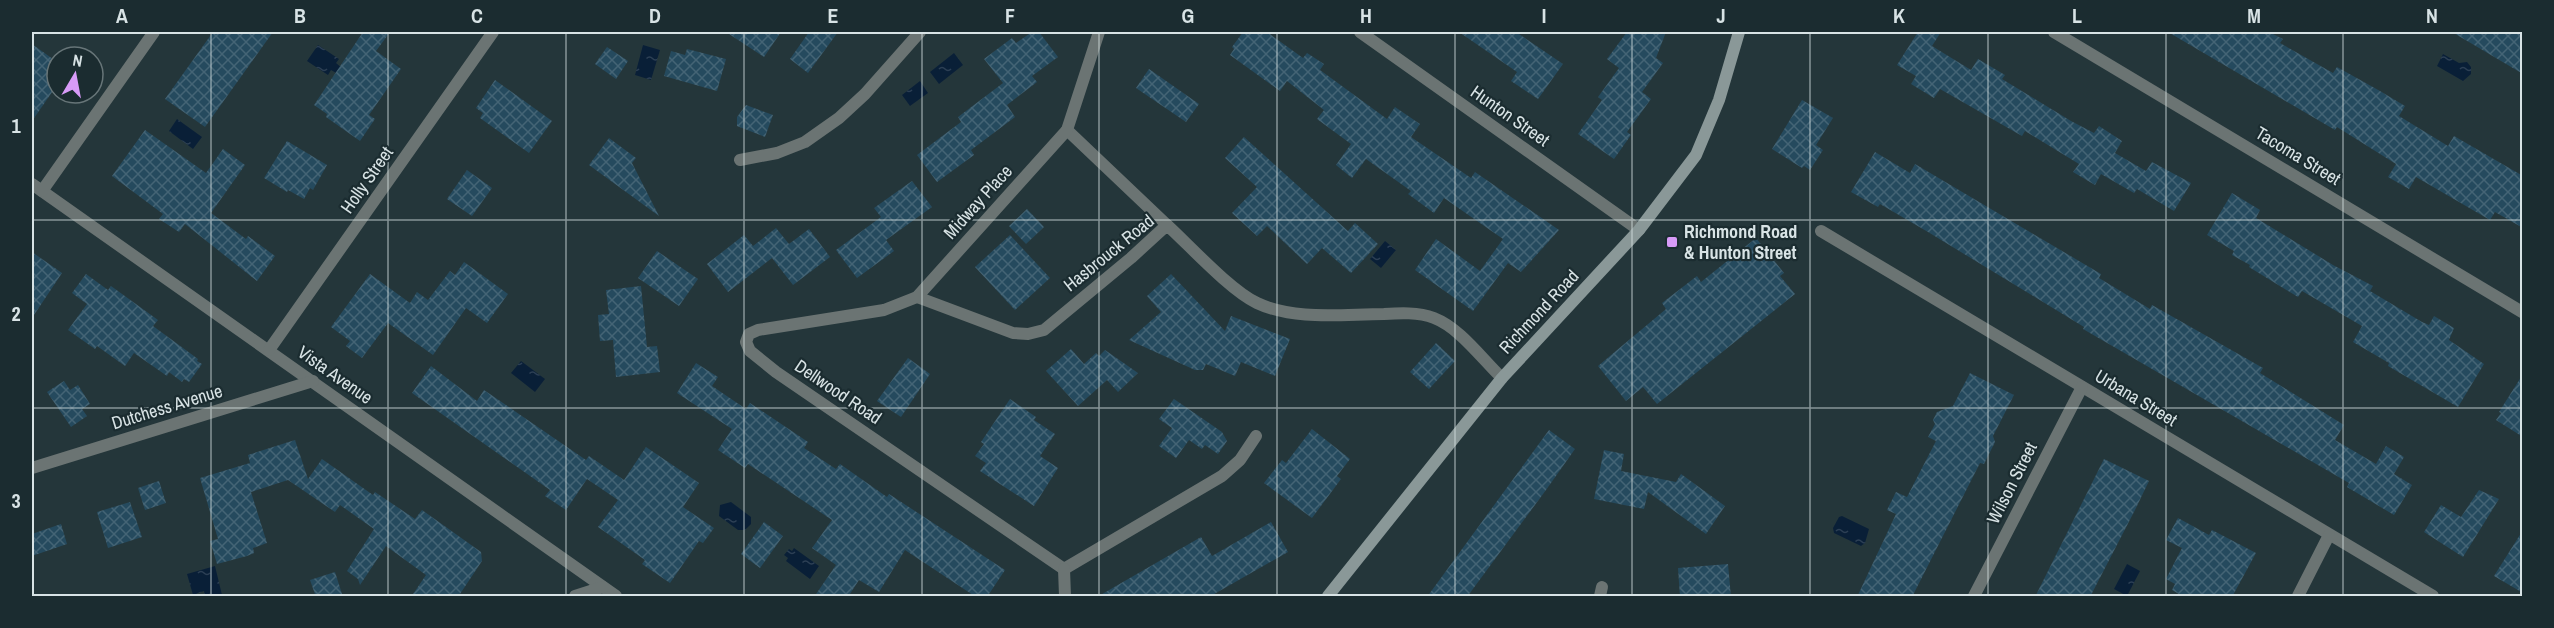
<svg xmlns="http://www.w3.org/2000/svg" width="2554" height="628" viewBox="0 0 2554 628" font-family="'Archivo Narrow',sans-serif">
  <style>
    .water { fill: url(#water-ripples) }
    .building { fill: url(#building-cross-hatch) }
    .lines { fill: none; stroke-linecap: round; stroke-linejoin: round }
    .street { stroke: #6b7473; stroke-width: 12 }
    .secondary { stroke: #8a9898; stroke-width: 12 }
    .grid { fill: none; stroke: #d8e3e5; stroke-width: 1.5; stroke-opacity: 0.55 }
    .poi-dot { fill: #d89bf8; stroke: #1b2c30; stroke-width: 2 }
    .labels { text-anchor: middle; stroke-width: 4.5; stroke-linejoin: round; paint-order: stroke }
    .street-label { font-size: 18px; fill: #d8e3e5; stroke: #1b2c30 }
    .poi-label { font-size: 18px; font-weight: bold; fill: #d8e3e5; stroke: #1b2c30; text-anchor: start }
    .neatline { fill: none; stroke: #d8e3e5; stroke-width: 2 }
    .grid-label { font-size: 20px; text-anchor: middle; font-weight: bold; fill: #d8e3e5 }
  </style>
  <defs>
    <pattern id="water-ripples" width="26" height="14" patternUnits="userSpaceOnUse" patternTransform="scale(1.5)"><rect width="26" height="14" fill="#091f37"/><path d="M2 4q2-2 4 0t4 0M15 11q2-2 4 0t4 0" fill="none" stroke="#2c3f54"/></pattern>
    <pattern id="building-cross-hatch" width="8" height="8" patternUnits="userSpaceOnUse" patternTransform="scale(1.5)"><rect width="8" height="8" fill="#254a5e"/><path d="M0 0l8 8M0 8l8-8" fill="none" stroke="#446475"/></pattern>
  </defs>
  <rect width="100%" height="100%" fill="#24363a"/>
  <g class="water">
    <path d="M318,45L339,59L336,63L342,68L338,74L331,70L328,75L307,61Z"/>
    <path d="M643,45L660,50L651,80L635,75Z"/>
    <path d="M954,53L963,65L939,84L930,72Z"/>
    <path d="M2443,54L2459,63L2467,62L2471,67V74L2463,81L2437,66Z"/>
    <path d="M920,81L928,93L910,106L902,95Z"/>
    <path d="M177,119L202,137L193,149L169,131Z"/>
    <path d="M1385,241L1396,250L1381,268L1370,259Z"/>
    <path d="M521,361L545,379L535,392L511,373Z"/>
    <path d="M731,502L751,517V524L745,530H738L719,516L720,505Z"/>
    <path d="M1842,516L1869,529L1865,543L1861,546L1834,533L1833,528L1839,517Z"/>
    <path d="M794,548L819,566L810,579L786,561L788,558L784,555L789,549L792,551Z"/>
    <path d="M2127,564L2140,571L2127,596L2114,589Z"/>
    <path d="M215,566L222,595L205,596L204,591L193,595L187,574Z"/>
  </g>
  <g class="building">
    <path d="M213,32H273L205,127L165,99Z"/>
    <path d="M363,32H390L376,51L401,69L369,115L375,119L360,141L326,117L327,114L314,105Z"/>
    <path d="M726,32H781L764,57Z"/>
    <path d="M809,32H838L808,73L790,59Z"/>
    <path d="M1032,32H1039L1058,57L1032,76L1037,82L1007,105L1015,117L971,150L974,155L937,182L917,155L961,122L958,117L1003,83L984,59L1012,38L1016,43Z"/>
    <path d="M1243,32H1267L1303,58L1307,53L1324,64L1320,70L1387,119L1395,107L1420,124L1411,137L1471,178L1475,172L1559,230L1521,272L1508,263L1473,311L1415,270L1436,239L1480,271L1503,239L1444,198L1434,213L1408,194L1411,191L1366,159L1352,178L1336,165L1351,144L1317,119L1324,110L1287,81L1280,91L1230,55L1234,49L1232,47Z"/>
    <path d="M1459,32H1516L1563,64L1538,99L1511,81L1517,72Z"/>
    <path d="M1627,32H1666L1656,58L1663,63L1642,92L1651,99L1627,132L1631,135L1614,159L1578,134L1602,100L1598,97L1619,68L1607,59Z"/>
    <path d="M1918,32H1941L1932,46L1971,70L1978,59L2005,75L2002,79L2071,121L2094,133L2099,126L2122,141L2115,153L2146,171L2152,162L2191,183L2174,211L2137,189L2134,193L2101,174L2095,185L2073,172L2079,164L2025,131L2022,136L1940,89L1934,98L1911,84L1916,76L1897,65Z"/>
    <path d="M2168,32H2269L2283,39L2280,43L2333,73L2337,67L2380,91L2405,106L2399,116L2448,146L2454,136L2523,176V228L2495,212L2490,220L2416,177L2409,189L2388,177L2396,164L2337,127L2335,130Z"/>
    <path d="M2452,32H2523V74Z"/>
    <path d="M32,44L57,62V85L32,121Z"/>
    <path d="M607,47L628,61L616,79L595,64Z"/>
    <path d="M687,49L726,59L717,91L664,76L671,51L685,55Z"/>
    <path d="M1149,69L1199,104L1186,122L1136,88Z"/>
    <path d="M495,80L552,121L529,153L480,118L483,113L476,108Z"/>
    <path d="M1802,100L1833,118L1816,145L1823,150L1810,170L1804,166L1802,168L1772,149Z"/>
    <path d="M746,105L773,115L765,137L737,126V117Z"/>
    <path d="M145,130L206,173L223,149L245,165L211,213L246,239L248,236L275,256L257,281L185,224L179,232L159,219L163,214L112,176Z"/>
    <path d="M1244,137L1348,231L1355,223L1378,244L1351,273L1322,248L1307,264L1267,226L1257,236L1232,213L1257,187L1225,158Z"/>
    <path d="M609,138L636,158L632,163L659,216L589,165Z"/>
    <path d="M287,141L327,165L313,190L310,188L304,199L288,190L287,192L264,178Z"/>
    <path d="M1875,152L1910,173L1915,164L2101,274L2099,278L2150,309L2152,305L2263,368L2260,373L2344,425L2335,440L2376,464L2386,446L2404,457L2394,474L2412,485L2394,515L2347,487L2349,483L2083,329L2084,327L1928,232L1880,204L1878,207L1851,192Z"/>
    <path d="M467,170L492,188L472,216L447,199Z"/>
    <path d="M912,181L932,207L886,240L894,251L857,278L836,250L881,217L874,208Z"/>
    <path d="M2232,193L2260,210L2256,218L2333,265L2373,286L2370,291L2422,322L2429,325L2434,316L2454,328L2449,340L2484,364L2458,407L2388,366L2389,363L2353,342L2362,326L2302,291L2298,297L2249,267L2250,265L2232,255L2234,251L2207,235Z"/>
    <path d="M1027,209L1044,227L1026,244L1009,226Z"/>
    <path d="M776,228L789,244L809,229L830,257L793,285L772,258L728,292L707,264L744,235L753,246Z"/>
    <path d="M1010,235L1050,278L1015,310L975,267Z"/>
    <path d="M1756,238L1784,273L1780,276L1795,294L1657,404L1643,387L1626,401L1598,366L1666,309L1662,303L1697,276L1701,282Z"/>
    <path d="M657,251L698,279L679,306L638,278Z"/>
    <path d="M32,252L62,273L32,318Z"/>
    <path d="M464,262L508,294L487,323L466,308L433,355L388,323L362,358L346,346L350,341L331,327L370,274L410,303L417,292L428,300L450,271L455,275Z"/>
    <path d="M86,274L108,290L111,286L158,320L153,326L198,359L197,361L202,364L189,382L184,379L182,382L169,372L167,376L134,353L125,366L97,346L95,349L68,330L87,304L72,293Z"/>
    <path d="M1171,274L1225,331L1231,316L1290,339L1275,376L1241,362L1235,376L1206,364L1203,370H1195L1129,340L1161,312L1147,296Z"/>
    <path d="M641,286L647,347L657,346L660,372L616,377L613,340L600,341L598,315L609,314L606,290Z"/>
    <path d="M1436,343L1455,361L1429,389L1410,372Z"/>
    <path d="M1071,349L1084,364L1096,353L1099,356L1105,350L1138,373L1118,392L1107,380L1078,406L1046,371Z"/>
    <path d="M908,358L930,374L901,417L877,401Z"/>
    <path d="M696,363L718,377L712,386L746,409L750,403L808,442L804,448L836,469L840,464L887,497L889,494L1005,570L987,597H976L905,550L879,592L859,580L848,597H814L836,565L812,548L832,520L748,464L745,468L718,450L732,429L677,393Z"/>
    <path d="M431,366L477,401L484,390L586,460L589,456L624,480L646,447L699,483L683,507L714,528L703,543L699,541L670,583L642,564L645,560L598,527L618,500L587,479L566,510L545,496L550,490L412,393Z"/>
    <path d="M1970,373L2014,395L1993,436L1995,442L1984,464L1980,463L1912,597H1857L1896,514L1887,510L1896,492L1907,497L1936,441L1928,437L1935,424L1933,420L1937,412L1953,406Z"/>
    <path d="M2523,374V437L2496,420L2501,413L2499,412Z"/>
    <path d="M64,381L70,390L78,385L90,404L82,409L87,416L71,427L47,392Z"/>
    <path d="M1010,399L1036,417L1034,420L1055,434L1040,456L1058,468L1034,506L980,471L986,463L975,456L984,444L981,442Z"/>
    <path d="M1174,399L1222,432L1227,441L1218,454L1205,445L1202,449L1189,440L1176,458L1159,446L1172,428L1159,419Z"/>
    <path d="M1312,429L1350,459L1337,476L1341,479L1312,518L1264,483L1282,460L1286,463Z"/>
    <path d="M1549,430L1575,449L1546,490L1467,597H1427Z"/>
    <path d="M295,440L308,479L322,459L373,495L375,492L415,519L422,510L481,552L482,561L458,597H411L426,575L386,546L360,585L358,579L347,571L374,529L340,505L335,512L288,480L251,492L267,543L253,548L254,553L247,556L217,564L210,541L218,539L200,478L250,463L248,455Z"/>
    <path d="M1604,450L1624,454L1621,471L1676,482L1681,474L1725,506L1706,534L1648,492L1644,509L1594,499Z"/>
    <path d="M2104,459L2149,481L2135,510L2090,597H2035Z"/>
    <path d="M159,481L166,503L145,510L138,488Z"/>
    <path d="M2479,490L2499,499L2463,557L2424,532L2441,505L2461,517Z"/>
    <path d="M130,502L142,537L108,548L97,512Z"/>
    <path d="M2178,518L2209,535L2212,530L2256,553L2232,597H2184L2172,590L2175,584L2166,579L2182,548L2166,540Z"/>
    <path d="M764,522L783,536L760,568L741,554Z"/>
    <path d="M1271,522L1288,552L1209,597H1097L1201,537L1212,556Z"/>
    <path d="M61,524L67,544L32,556V534Z"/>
    <path d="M2523,530V593L2494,576Z"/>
    <path d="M1728,564L1731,597H1680L1678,568Z"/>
    <path d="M335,572L343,597H316L310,580Z"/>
  </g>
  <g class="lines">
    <g class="street">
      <path d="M1360,32L1639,230"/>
      <path d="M2054,32L2522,312"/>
      <path d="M1067,130L1167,225"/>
      <path d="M740,160L777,153L805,142L839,118L865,94L920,32"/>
      <path d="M32,184L616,596"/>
      <path d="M42,191L154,32"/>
      <path d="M1821,231L2433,596"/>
      <path d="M917,297L1013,333L1028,334L1044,330L1131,258L1167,225C1190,246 1230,290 1257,303C1295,321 1343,314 1384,314C1400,313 1418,312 1434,318C1460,328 1482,359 1502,378"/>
      <path d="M269,350L493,32"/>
      <path d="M32,468L313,381"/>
      <path d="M1064,569L776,372L750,351L746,342L749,334L758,330L884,310L917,297L1067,130L1099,32"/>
      <path d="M1064,569L1222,476L1240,460L1256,436"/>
      <path d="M1064,569L1065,596"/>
      <path d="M575,596L603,587"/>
      <path d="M1600,596L1602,587"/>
      <path d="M1974,596L2082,387"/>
      <path d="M2298,596L2329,535"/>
    </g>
    <path class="secondary" d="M1328,596L1502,378L1639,230L1696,155L1719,100L1739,32"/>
  </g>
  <path class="grid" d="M211,32V596M388,32V596M566,32V596M744,32V596M922,32V596M1099,32V596M1277,32V596M1455,32V596M1632,32V596M1810,32V596M1988,32V596M2166,32V596M2343,32V596M32,220H2522M32,408H2522"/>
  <rect class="poi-dot" x="1666" y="236" width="12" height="12" rx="3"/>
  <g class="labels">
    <g class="street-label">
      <text transform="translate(1510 116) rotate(35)" y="6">Hunton Street</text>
      <text transform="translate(2298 156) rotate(31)" y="6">Tacoma Street</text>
      <text transform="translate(367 180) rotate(-55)" y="6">Holly Street</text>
      <text transform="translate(978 202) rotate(-48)" y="6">Midway Place</text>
      <text transform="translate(1109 253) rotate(-39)" y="6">Hasbrouck Road</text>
      <text transform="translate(1539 312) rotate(-47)" y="6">Richmond Road</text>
      <text transform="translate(335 375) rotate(35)" y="6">Vista Avenue</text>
      <text transform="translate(838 392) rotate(34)" y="6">Dellwood Road</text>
      <text transform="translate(2136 398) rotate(31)" y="6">Urbana Street</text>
      <text transform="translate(167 407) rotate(-17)" y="6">Dutchess Avenue</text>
      <text transform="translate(2012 483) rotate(-63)" y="6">Wilson Street</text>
    </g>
    <g class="poi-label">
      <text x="1684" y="238">Richmond Road<tspan x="1684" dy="21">&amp; Hunton Street</tspan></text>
    </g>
  </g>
  <rect width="2554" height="628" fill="none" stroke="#1b2c30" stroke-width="66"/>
  <g transform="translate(75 75) rotate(10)"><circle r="28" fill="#1b2c30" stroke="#677578" stroke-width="1.5"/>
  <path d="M0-4.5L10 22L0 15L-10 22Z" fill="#d89bf8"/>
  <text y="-9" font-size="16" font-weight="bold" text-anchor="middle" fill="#d8e3e5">N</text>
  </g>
  <rect x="33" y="33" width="2488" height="562" class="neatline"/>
  <g class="grid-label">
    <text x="122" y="23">A</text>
    <text x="300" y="23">B</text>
    <text x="477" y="23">C</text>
    <text x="655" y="23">D</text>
    <text x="833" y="23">E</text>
    <text x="1010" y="23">F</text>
    <text x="1188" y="23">G</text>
    <text x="1366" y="23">H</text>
    <text x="1544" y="23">I</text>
    <text x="1721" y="23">J</text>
    <text x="1899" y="23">K</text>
    <text x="2077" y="23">L</text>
    <text x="2254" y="23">M</text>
    <text x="2432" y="23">N</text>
    <text x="16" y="133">1</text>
    <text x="16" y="321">2</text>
    <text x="16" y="508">3</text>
  </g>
</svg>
